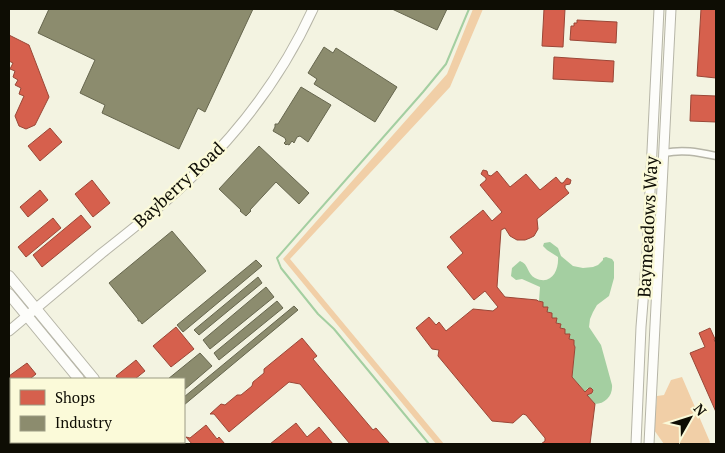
<svg xmlns="http://www.w3.org/2000/svg" width="725" height="453" viewBox="0 0 725 453" font-family="'PT Serif',serif">
  <style>
    .forest { fill: #f1cfa7 }
    .water { fill: #a4cfa1 }
    .shops { fill: #d6604d; stroke: #9a4737 }
    .industry { fill: #8c8c6e; stroke: #66664e }
    .lines { fill: none; stroke-linecap: round; stroke-linejoin: round }
    .stream { stroke: #a4cfa1; stroke-width: 2 }
    .street-casing { stroke: #b6b5a7; stroke-width: 9 }
    .secondary-casing { stroke: #b6b5a7; stroke-width: 11 }
    .primary-casing { stroke: #b6b5a7; stroke-width: 12 }
    .street { stroke: #fdfdfa; stroke-width: 6 }
    .secondary { stroke: #fdfdfa; stroke-width: 9 }
    .primary { stroke: #fdfdfa; stroke-width: 10 }
    .labels { text-anchor: middle; stroke-width: 5; stroke-linejoin: round; paint-order: stroke }
    .street-label { font-size: 18px; fill: #0e0d04; stroke: #fbfad9 }
  </style>
  <rect width="100%" height="100%" fill="#f3f3e1"/>
  <g class="forest">
    <path d="M473,9H483L450,87L290,259L444,444H436L283,259L447,74Z"/>
    <path d="M682,377L710,442L709,444H664L654,430L657,396L664,395L671,380Z"/>
  </g>
  <path class="water" d="M550,242L558,248L561,256L573,266L583,268L593,267L598,265L603,260V258L606,257L612,259L614,262V278L609,296L597,305L593,312L590,319L589,327L601,345L612,385C613,396 605,404 595,404L587,395L593,393L592,388H588L585,392L572,377L575,347L574,345V340L569,339L570,335L565,334V329L560,328L561,324L556,323V318H552V313L547,312V307H543V302L539,301L540,287L522,279L516,280L511,276L512,268L520,261C529,264 527,274 535,278C551,286 559,271 558,257L547,250L543,246L544,243Z"/>
  <g class="shops">
    <path d="M544,9H565L563,47L542,46Z"/>
    <path d="M701,9H716V78L697,76Z"/>
    <path d="M577,20L617,22L616,43L570,40L571,26H574V23H577Z"/>
    <path d="M9,35L29,45L49,97L35,125L26,129L19,126L15,116L24,96L19,94L21,88L15,85L18,80L13,77L15,71L10,69L13,63L9,61Z"/>
    <path d="M554,57L614,61L613,82L553,79Z"/>
    <path d="M691,95L716,96V122L690,121Z"/>
    <path d="M50,128L62,142L40,161L28,146Z"/>
    <path d="M483,170L487,171L488,175L491,176L497,171L510,187L526,174L540,190L556,177L561,183H563L567,178L571,180L570,184L565,185V188L569,193L537,219L538,229L534,236L530,238L525,240H517L510,236L505,228L501,230L497,287L505,297L537,300L538,301L543,302V307H548L547,312L552,313V318H557L556,323L561,324L560,328L565,329V334H570L569,339L574,340V345L575,347L572,377L585,392L589,388H591L593,390L592,393L587,395L595,404L590,444H541L545,441V438L526,415L523,414L513,423L492,421L438,356L439,350L432,349L416,328L429,317L436,325L439,322L446,331L473,309L493,311L498,307L485,291L474,300L447,267L463,253L450,237L483,210L492,221L502,212L480,185L486,180V178L481,174Z"/>
    <path d="M92,180L110,203L93,217L75,194Z"/>
    <path d="M40,190L48,200L28,217L20,207Z"/>
    <path d="M81,215L91,227L42,267L33,255Z"/>
    <path d="M53,218L61,228L26,257L18,247Z"/>
    <path d="M176,327L194,349L171,367L153,346Z"/>
    <path d="M710,328L715,339H714L715,342H716V412L690,353L705,347L699,333Z"/>
    <path d="M302,338L317,356L313,359L373,430L376,428L390,444H350L300,384L289,382L229,432L214,414H210L221,404L225,405L237,395H241L252,386L253,382L264,373V369Z"/>
    <path d="M136,360L145,371L135,379H118L116,376Z"/>
    <path d="M27,363L36,374L30,379H11V395L9,397V376Z"/>
    <path d="M296,423L307,437L319,427L333,444H270Z"/>
    <path d="M206,425L217,439L219,437L225,444H192L186,437L190,438Z"/>
  </g>
  <g class="industry">
    <path d="M49,9H253L205,112L198,108L179,149L102,113L105,105L80,93L95,60L38,33Z"/>
    <path d="M392,9H447L437,30Z"/>
    <path d="M324,47L333,53L336,48L397,87L375,122L314,84L317,79L308,73Z"/>
    <path d="M301,87L331,105L308,142L300,136L297,137L294,143L292,141L289,145L287,144L286,145L284,143L286,141L285,138L273,131L275,127V124H278Z"/>
    <path d="M259,146L309,193L299,204L276,182L250,210L251,211L246,216L240,211L241,210L219,189Z"/>
    <path d="M172,231L206,271L142,324L140,321H138V319L109,283Z"/>
    <path d="M256,260L262,266L183,332L177,325Z"/>
    <path d="M258,277L262,283L199,335L194,330Z"/>
    <path d="M266,287L274,297L210,349L203,340Z"/>
    <path d="M277,301L283,308L219,360L214,353Z"/>
    <path d="M294,306L298,310L184,405V397Z"/>
    <path d="M200,353L212,366L184,390V379H168Z"/>
  </g>
  <g class="lines">
    <path class="stream" d="M429,444L334,329L318,314L281,268L277,258L423,92L446,64L469,9"/>
    <defs>
      <path id="street" d="M664,153C683,149 697,152 716,156"/>
      <g id="secondary">
        <path d="M9,331C40,305 71,279 102,253C135,227 168,201 197,172C245,125 285,70 313,9"/>
        <path d="M636,444L641,327L647,252L659,9"/>
        <path d="M649,444L671,9"/>
      </g>
      <g id="primary">
        <path d="M9,276L94,379"/>
        <path d="M9,294L79,379"/>
        <path d="M131,442L133,444"/>
        <path d="M146,442L148,444"/>
      </g>
    </defs>
    <use href="#street" class="street-casing"/>
    <use href="#secondary" class="secondary-casing"/>
    <use href="#primary" class="primary-casing"/>
    <use href="#street" class="street"/>
    <use href="#secondary" class="secondary"/>
    <use href="#primary" class="primary"/>
  </g>
  <g class="labels">
    <g class="street-label">
      <text transform="translate(179 185) rotate(-43)" y="6">Bayberry Road</text>
      <text transform="translate(648 227) rotate(-87)" y="6">Baymeadows Way</text>
    </g>
  </g>
  <rect width="725" height="453" fill="none" stroke="#0e0d04" stroke-width="20"/>
  <rect x="10" y="378" width="175" height="65" fill="#fbfad9" stroke="#9c9b84"/>
  <rect x="20" y="390" width="25" height="15" fill="#d6604d" stroke="#9c9b84"/>
  <text x="55" y="403" font-size="15" fill="#0e0d04">Shops</text>
  <rect x="20" y="416" width="25" height="15" fill="#8c8c6e" stroke="#9c9b84"/>
  <text x="55" y="428" font-size="15" fill="#0e0d04">Industry</text>
  <g transform="translate(690 418) rotate(51)" stroke="#fbfad9" stroke-width="4" paint-order="stroke">
  <path d="M0-4L9 19L0 12L-9 19Z" fill="#0e0d04"/>
  <text y="-8" font-size="14" font-weight="bold" text-anchor="middle" fill="#0e0d04">N</text>
  </g>
</svg>
